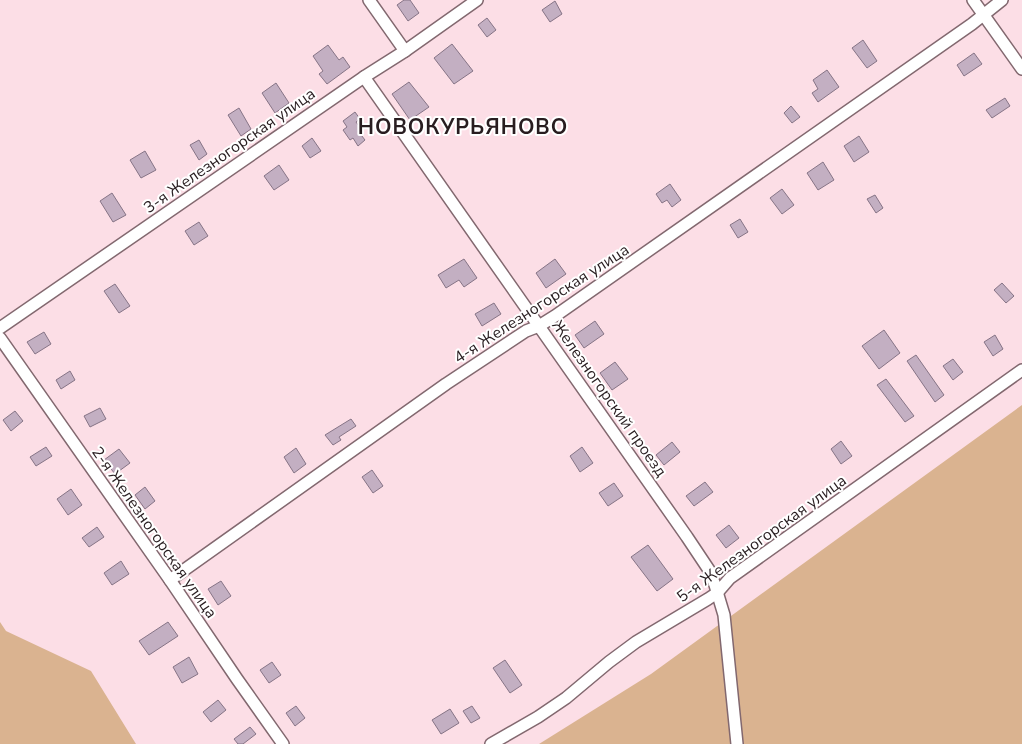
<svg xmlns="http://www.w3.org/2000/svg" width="1022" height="744" viewBox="0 0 1022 744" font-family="'Nunito Sans',sans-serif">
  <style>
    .green { fill: #dab390 }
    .building { fill: #c3afc2; stroke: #867486 }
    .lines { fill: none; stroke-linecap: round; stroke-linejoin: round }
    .minor-casing { stroke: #82686f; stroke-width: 14 }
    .minor { stroke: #fff; stroke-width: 11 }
    .labels { text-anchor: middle; stroke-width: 4; stroke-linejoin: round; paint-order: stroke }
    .street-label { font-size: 16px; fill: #281d20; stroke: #fff }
    .district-label { font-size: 21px; font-weight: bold; letter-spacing: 1px; fill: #281d20; stroke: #fff }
  </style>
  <rect width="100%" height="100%" fill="#fcdee6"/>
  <g class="green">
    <path d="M1022,405V744H539L651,674Z"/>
    <path d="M0,622L6,631L91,671L136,744H0Z"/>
  </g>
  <g class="building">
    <path d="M404,0H410L419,13L408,21L397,5Z"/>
    <path d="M555,1L562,14L550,22L542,10Z"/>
    <path d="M487,18L496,30L487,37L478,25Z"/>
    <path d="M863,40L877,61L867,68L852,48Z"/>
    <path d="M452,44L473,71L454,84L434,58Z"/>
    <path d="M328,45L339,60L343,57L350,67L327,84L319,74L323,71L313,56Z"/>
    <path d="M974,53L982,64L964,76L957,65Z"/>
    <path d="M827,70L839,87L818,102L812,93L818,89L813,80Z"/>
    <path d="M409,82L429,107L410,120L392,94Z"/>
    <path d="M276,83L289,103L275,113L262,93Z"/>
    <path d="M1005,98L1010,106L992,118L986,110Z"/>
    <path d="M791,106L800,117L792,123L784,113Z"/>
    <path d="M239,108L251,129L241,136L228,115Z"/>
    <path d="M355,112L360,119L356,122L361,129L358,131L365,140L358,146L353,138L350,140L343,130L347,127L343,121Z"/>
    <path d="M859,136L869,152L854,162L844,146Z"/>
    <path d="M312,138L321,151L310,158L302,146Z"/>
    <path d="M199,140L207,154L199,160L190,145Z"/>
    <path d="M145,151L156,170L141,178L130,160Z"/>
    <path d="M823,162L834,180L818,190L807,173Z"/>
    <path d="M279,165L289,180L274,190L264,176Z"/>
    <path d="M670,184L681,200L672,207L667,200L662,203L656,194Z"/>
    <path d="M782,189L794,205L782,214L770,198Z"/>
    <path d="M112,193L126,215L113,222L100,201Z"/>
    <path d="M875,195L883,208L876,213L867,199Z"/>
    <path d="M740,219L748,232L738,238L730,225Z"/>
    <path d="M199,222L208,236L194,245L185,231Z"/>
    <path d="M464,259L477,278L464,287L459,280L446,288L438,275Z"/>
    <path d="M555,259L566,274L546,288L536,273Z"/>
    <path d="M1002,283L1014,296L1006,303L994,290Z"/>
    <path d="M115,284L130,306L119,313L104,291Z"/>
    <path d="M494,303L501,314L482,326L475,314Z"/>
    <path d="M595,321L604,334L584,348L575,335Z"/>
    <path d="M884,330L900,353L879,369L862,346Z"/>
    <path d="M44,332L51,344L35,354L27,342Z"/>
    <path d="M995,335L1003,349L993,356L984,342Z"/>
    <path d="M916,355L944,395L935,402L907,361Z"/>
    <path d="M953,359L963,372L953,380L943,366Z"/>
    <path d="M615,362L628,379L612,390L600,373Z"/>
    <path d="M70,371L75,380L61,389L56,380Z"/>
    <path d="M886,379L914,416L905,422L877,385Z"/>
    <path d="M100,408L106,419L90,427L84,416Z"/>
    <path d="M15,411L23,421L11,431L3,420Z"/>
    <path d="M351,419L356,426L339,437L341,440L333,445L325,435Z"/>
    <path d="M841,441L852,456L841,464L831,449Z"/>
    <path d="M672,442L680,452L664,465L656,455Z"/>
    <path d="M46,447L52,456L36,466L30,457Z"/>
    <path d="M582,447L593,463L580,472L570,456Z"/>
    <path d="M296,448L306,464L294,473L284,457Z"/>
    <path d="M119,449L130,463L115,474L104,460Z"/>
    <path d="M372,470L383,486L373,493L362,477Z"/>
    <path d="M705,482L713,492L694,506L686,496Z"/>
    <path d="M614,483L623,496L608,506L599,493Z"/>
    <path d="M145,487L155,501L145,509L135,495Z"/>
    <path d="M71,489L82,505L68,515L57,499Z"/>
    <path d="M729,525L739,538L726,548L716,535Z"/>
    <path d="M97,527L104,537L89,547L82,538Z"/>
    <path d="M648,545L673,579L657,591L631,557Z"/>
    <path d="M121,561L129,574L112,585L104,573Z"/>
    <path d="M221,581L231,596L218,605L208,589Z"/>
    <path d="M168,622L178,636L149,655L139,641Z"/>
    <path d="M189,657L198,674L182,683L173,667Z"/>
    <path d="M505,660L522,685L510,693L493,668Z"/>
    <path d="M272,662L281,675L269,683L260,670Z"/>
    <path d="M218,700L226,710L211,722L203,712Z"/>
    <path d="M296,706L305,718L295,726L286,713Z"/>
    <path d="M472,706L480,718L471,723L463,711Z"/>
    <path d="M450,709L459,723L441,734L432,720Z"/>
    <path d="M250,727L256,734L243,744H238L234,739Z"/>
  </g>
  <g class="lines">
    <defs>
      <g id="minor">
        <path d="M369,0L405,51"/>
        <path d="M973,0L1022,69"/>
        <path d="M364,77L687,537L709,570L715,585L724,615L737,744"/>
        <path d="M0,328L364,77L405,51L477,0"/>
        <path d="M0,338L170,580L237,679L283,744"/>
        <path d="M170,580L446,384L526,331L539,326L555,316L972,24L1002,0"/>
        <path d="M491,744L538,717L566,698L609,662L636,642L708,599L717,593L730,578L1022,370"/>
      </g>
    </defs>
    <use href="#minor" class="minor-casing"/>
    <use href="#minor" class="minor"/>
  </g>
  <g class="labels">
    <g class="street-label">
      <text transform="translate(229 150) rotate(-35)" y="6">3-я Железногорская улица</text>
      <text transform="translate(541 303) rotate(-33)" y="6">4-я Железногорская улица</text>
      <text transform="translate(610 398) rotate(55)" y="6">Железногорский проезд</text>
      <text transform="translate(155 532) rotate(55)" y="6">2-я Железногорская улица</text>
      <text transform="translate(761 538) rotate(-36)" y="6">5-я Железногорская улица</text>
    </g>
    <g class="district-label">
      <text x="463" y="134">НОВОКУРЬЯНОВО</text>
    </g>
  </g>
</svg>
